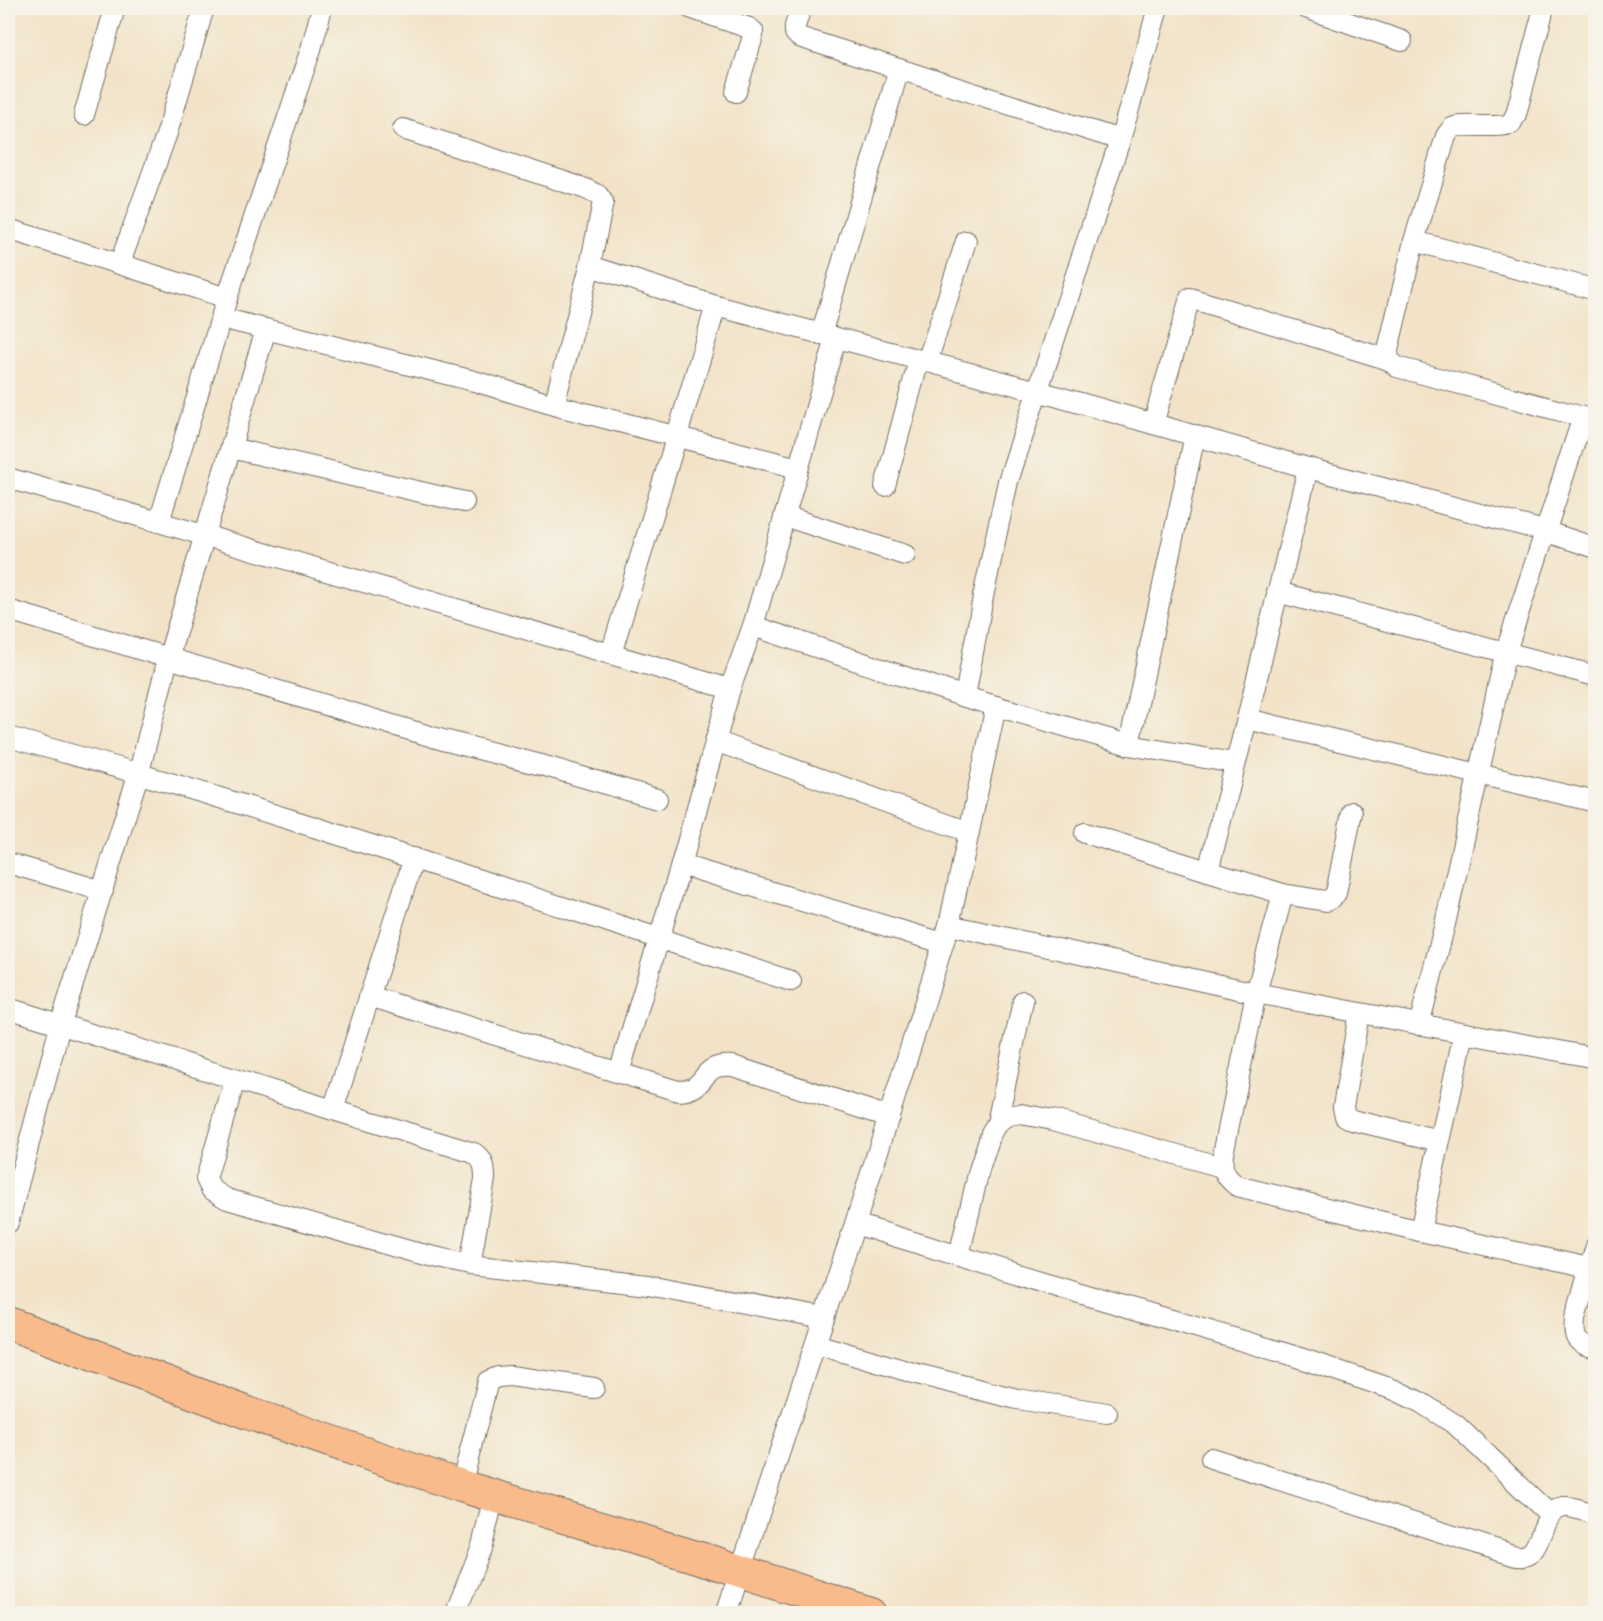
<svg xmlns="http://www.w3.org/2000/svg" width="1603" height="1621" viewBox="0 0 1603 1621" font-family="'Playpen Sans',sans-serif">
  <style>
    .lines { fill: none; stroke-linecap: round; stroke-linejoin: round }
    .minor-casing { stroke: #716b62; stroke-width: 22 }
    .primary-casing { stroke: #716b62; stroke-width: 34 }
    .minor { stroke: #fff; stroke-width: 20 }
    .primary { stroke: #fabb8c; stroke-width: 32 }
  </style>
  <rect width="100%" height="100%" fill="#f7f3e8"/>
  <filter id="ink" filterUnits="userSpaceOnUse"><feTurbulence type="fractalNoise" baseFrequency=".0167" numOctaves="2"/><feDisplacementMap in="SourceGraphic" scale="12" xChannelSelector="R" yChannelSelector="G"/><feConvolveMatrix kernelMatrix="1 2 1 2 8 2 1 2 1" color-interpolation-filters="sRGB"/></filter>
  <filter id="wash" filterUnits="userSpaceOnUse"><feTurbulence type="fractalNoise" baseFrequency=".008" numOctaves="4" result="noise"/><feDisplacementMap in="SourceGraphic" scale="24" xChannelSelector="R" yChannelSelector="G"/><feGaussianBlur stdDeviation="1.35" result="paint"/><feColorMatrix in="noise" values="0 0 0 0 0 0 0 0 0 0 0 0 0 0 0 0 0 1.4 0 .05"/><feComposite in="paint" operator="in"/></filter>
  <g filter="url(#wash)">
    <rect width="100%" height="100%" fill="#f2e3c8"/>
  </g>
  <g filter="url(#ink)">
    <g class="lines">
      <defs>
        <g id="minor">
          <path d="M690,8L749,28L753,31V36L736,92"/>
          <path d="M801,8L795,26V33L799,37L1120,140L1158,8"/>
          <path d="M1306,8L1402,41"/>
          <path d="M84,115L115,8"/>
          <path d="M403,129L586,189L598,195L603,202L590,266L554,405"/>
          <path d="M8,229L227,298"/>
          <path d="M1414,241L1596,290"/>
          <path d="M120,263L167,133L204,8"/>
          <path d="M590,266L716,306L1038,391L1308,468L1544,531L1596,548"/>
          <path d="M221,318L474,381L554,405L798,468"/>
          <path d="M821,335L899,69"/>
          <path d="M927,362L966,241"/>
          <path d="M1153,424L1190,298L1389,360"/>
          <path d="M231,448L464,502"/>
          <path d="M8,478L730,689"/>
          <path d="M885,486L919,360"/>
          <path d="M784,516L905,555"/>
          <path d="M159,522L227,298L311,49L322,8"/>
          <path d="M1277,592L1596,676"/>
          <path d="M8,610L443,740L545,766L657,799"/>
          <path d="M753,626L965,697L1129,745L1234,763"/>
          <path d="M611,654L716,306"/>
          <path d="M965,697L983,597L1008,481L1120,140"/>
          <path d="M1247,719L1308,468"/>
          <path d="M8,737C272,808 530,898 791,981"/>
          <path d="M715,741L969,832"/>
          <path d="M1129,745L1195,435"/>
          <path d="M1085,833L1208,871"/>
          <path d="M8,863L103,891"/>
          <path d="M681,865L943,943"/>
          <path d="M1283,894L1326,901L1332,898L1336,893L1352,812"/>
          <path d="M949,925L996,706"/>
          <path d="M369,996L678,1091C711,1090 696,1063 733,1066L889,1117"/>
          <path d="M8,1008L333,1110L414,858"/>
          <path d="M1359,1013L1343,1107L1345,1116L1352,1120L1440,1141"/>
          <path d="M1419,1025L1445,924L1506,651L1583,417L1397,367L1389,360L1388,350L1414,241L1446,136C1446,135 1452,129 1452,128C1461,123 1495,129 1511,124L1516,114L1544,8"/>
          <path d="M619,1073L681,865L730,689L753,626L836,338"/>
          <path d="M235,1080L206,1179L211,1189L227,1199L413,1252L470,1265L648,1285L824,1318"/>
          <path d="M333,1110L474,1153C484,1160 485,1167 485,1179L470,1265"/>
          <path d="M997,1123L1023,1001"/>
          <path d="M8,1223L60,1026L139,772L168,659L266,329"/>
          <path d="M855,1224L1076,1292L1291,1355L1395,1390L1420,1402L1456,1425L1550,1515"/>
          <path d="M1420,1231L1464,1033"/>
          <path d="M1596,1246L1575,1319C1573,1339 1576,1343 1596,1348"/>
          <path d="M959,1256L979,1170L991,1133L997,1123L1008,1116L1021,1114L1053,1120L1222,1167"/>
          <path d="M1589,1268L1420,1231L1237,1186C1225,1177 1221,1169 1223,1154L1256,993L1283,894L1208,871L1247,719L1596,802"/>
          <path d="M816,1344L917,1374L1017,1399L1107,1413"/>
          <path d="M1211,1458L1516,1556C1546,1561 1536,1510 1564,1507C1574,1506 1586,1512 1596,1515"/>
          <path d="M461,1486L488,1381L498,1377L510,1376L594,1388"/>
          <path d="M455,1614L482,1546L494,1496"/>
          <path d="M726,1614L855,1224L949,925L1256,993L1596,1058"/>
        </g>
        <path id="primary" d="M8,1323L248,1413L461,1486L713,1562L871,1614"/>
      </defs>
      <use href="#minor" class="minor-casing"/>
      <use href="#primary" class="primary-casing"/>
      <use href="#minor" class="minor"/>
      <use href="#primary" class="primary"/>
    </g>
  </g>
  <rect width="1603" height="1621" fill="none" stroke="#f7f3e8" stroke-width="30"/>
</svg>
